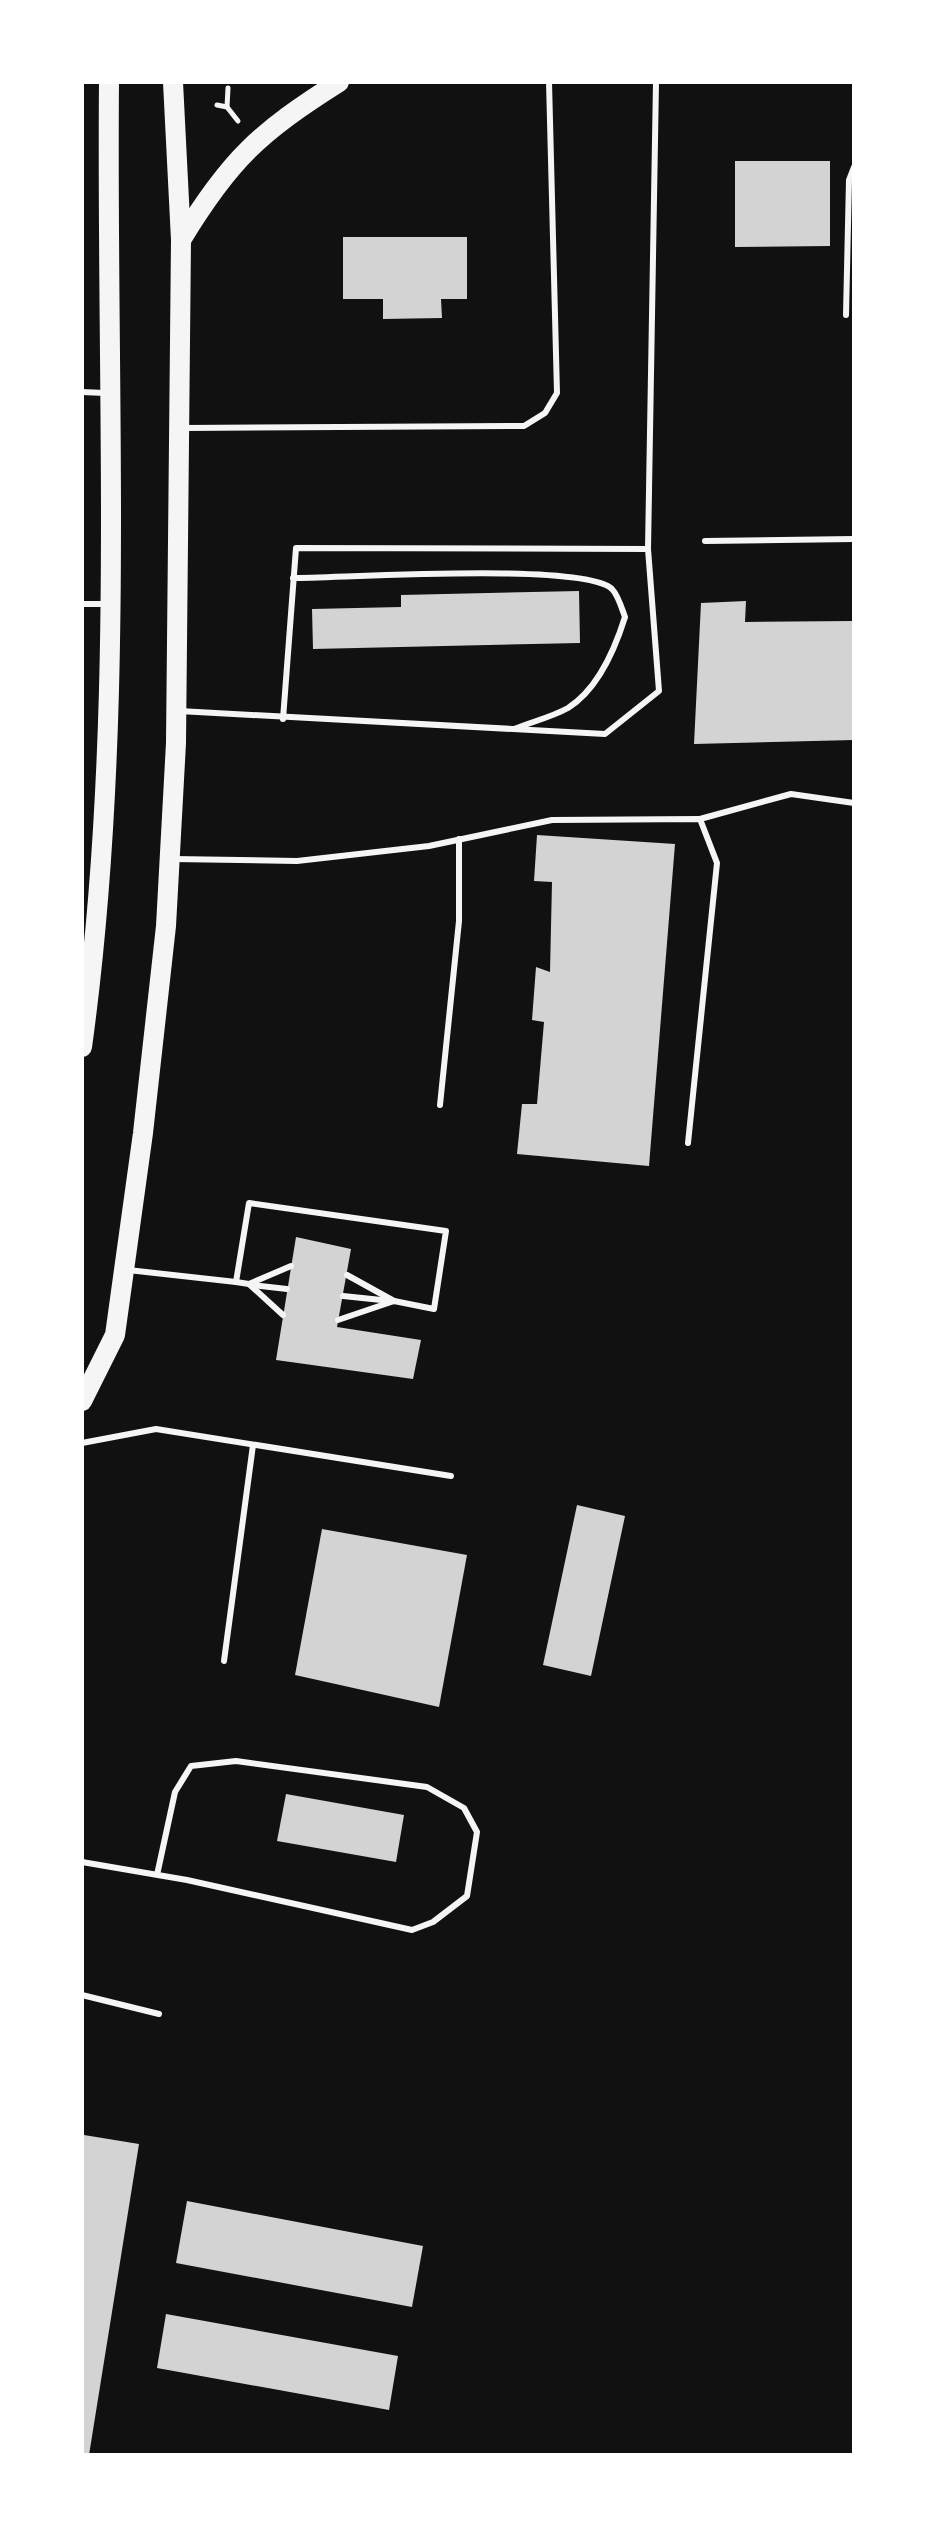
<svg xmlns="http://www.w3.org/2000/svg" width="936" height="2537" viewBox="0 0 936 2537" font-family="Commissioner,sans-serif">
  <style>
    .building { fill: #d3d3d3 }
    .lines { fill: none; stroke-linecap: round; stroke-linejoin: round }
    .path { stroke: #f5f5f5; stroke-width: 5 }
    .service { stroke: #f5f5f5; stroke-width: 6 }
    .primary { stroke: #f5f5f5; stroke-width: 20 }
  </style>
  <rect width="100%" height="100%" fill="#111"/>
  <g class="building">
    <path d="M735,161H830V246L735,247Z"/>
    <path d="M343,237H467V299H441L442,318L383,319V299H343Z"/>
    <path d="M579,591L580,643L313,649L312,609L401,607V595Z"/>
    <path d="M746,601L745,622L854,621V740L694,744L701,603Z"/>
    <path d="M537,835L675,844L649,1166L517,1154L522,1104H537L544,1022L532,1020L536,967L550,972L552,882L534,881Z"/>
    <path d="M296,1237L351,1249L337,1327L421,1340L413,1379L276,1360Z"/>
    <path d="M577,1505L625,1516L591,1676L543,1665Z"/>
    <path d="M322,1529L467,1555L439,1707L295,1675Z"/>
    <path d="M286,1794L404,1815L396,1862L277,1841Z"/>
    <path d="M84,2135L139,2144L89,2455H82Z"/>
    <path d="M187,2201L423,2246L412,2307L176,2263Z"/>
    <path d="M166,2314L398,2356L389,2410L157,2368Z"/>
  </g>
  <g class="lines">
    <g class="path">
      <path d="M228,88L227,107L238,121"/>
      <path d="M217,105L227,107"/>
    </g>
    <g class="service">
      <path d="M846,315L849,180L854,167"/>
      <path d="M82,392L105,393"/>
      <path d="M184,428L524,426L545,413L557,393L549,82"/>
      <path d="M705,541L854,539"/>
      <path d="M293,578C345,578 583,562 612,589C618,595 622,609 625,617C615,649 598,689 568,708C552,717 531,722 514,729"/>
      <path d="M82,604H107"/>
      <path d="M179,711L605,734L659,691L648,549L656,82"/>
      <path d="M283,719L296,548L648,549"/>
      <path d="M700,819L791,794L854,803"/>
      <path d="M173,859L297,861L429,846L552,820L700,819L717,863L688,1143"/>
      <path d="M440,1105L459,921V839"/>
      <path d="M128,1270L236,1282L249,1203L446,1231L434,1309L394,1301L338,1320"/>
      <path d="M347,1275L394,1301"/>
      <path d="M236,1282L249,1284L283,1315"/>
      <path d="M249,1284L291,1266"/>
      <path d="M252,1285L287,1289"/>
      <path d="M343,1296L391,1301"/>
      <path d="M82,1443L156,1429L451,1476"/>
      <path d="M224,1661L253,1445"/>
      <path d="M82,1862L187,1880L412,1930L433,1922L467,1896L477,1832L464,1808L427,1787L236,1761L191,1766L175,1792L157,1875"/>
      <path d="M82,1995L159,2014"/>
    </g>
    <g class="primary">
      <path d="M181,240C230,159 260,132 339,82"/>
      <path d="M82,1047C126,727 106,404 109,82"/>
      <path d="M82,1401L115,1335L143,1133L166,926L176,743L181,240L173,82"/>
    </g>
  </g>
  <rect width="936" height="2537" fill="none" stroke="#ffffff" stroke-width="168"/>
</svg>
